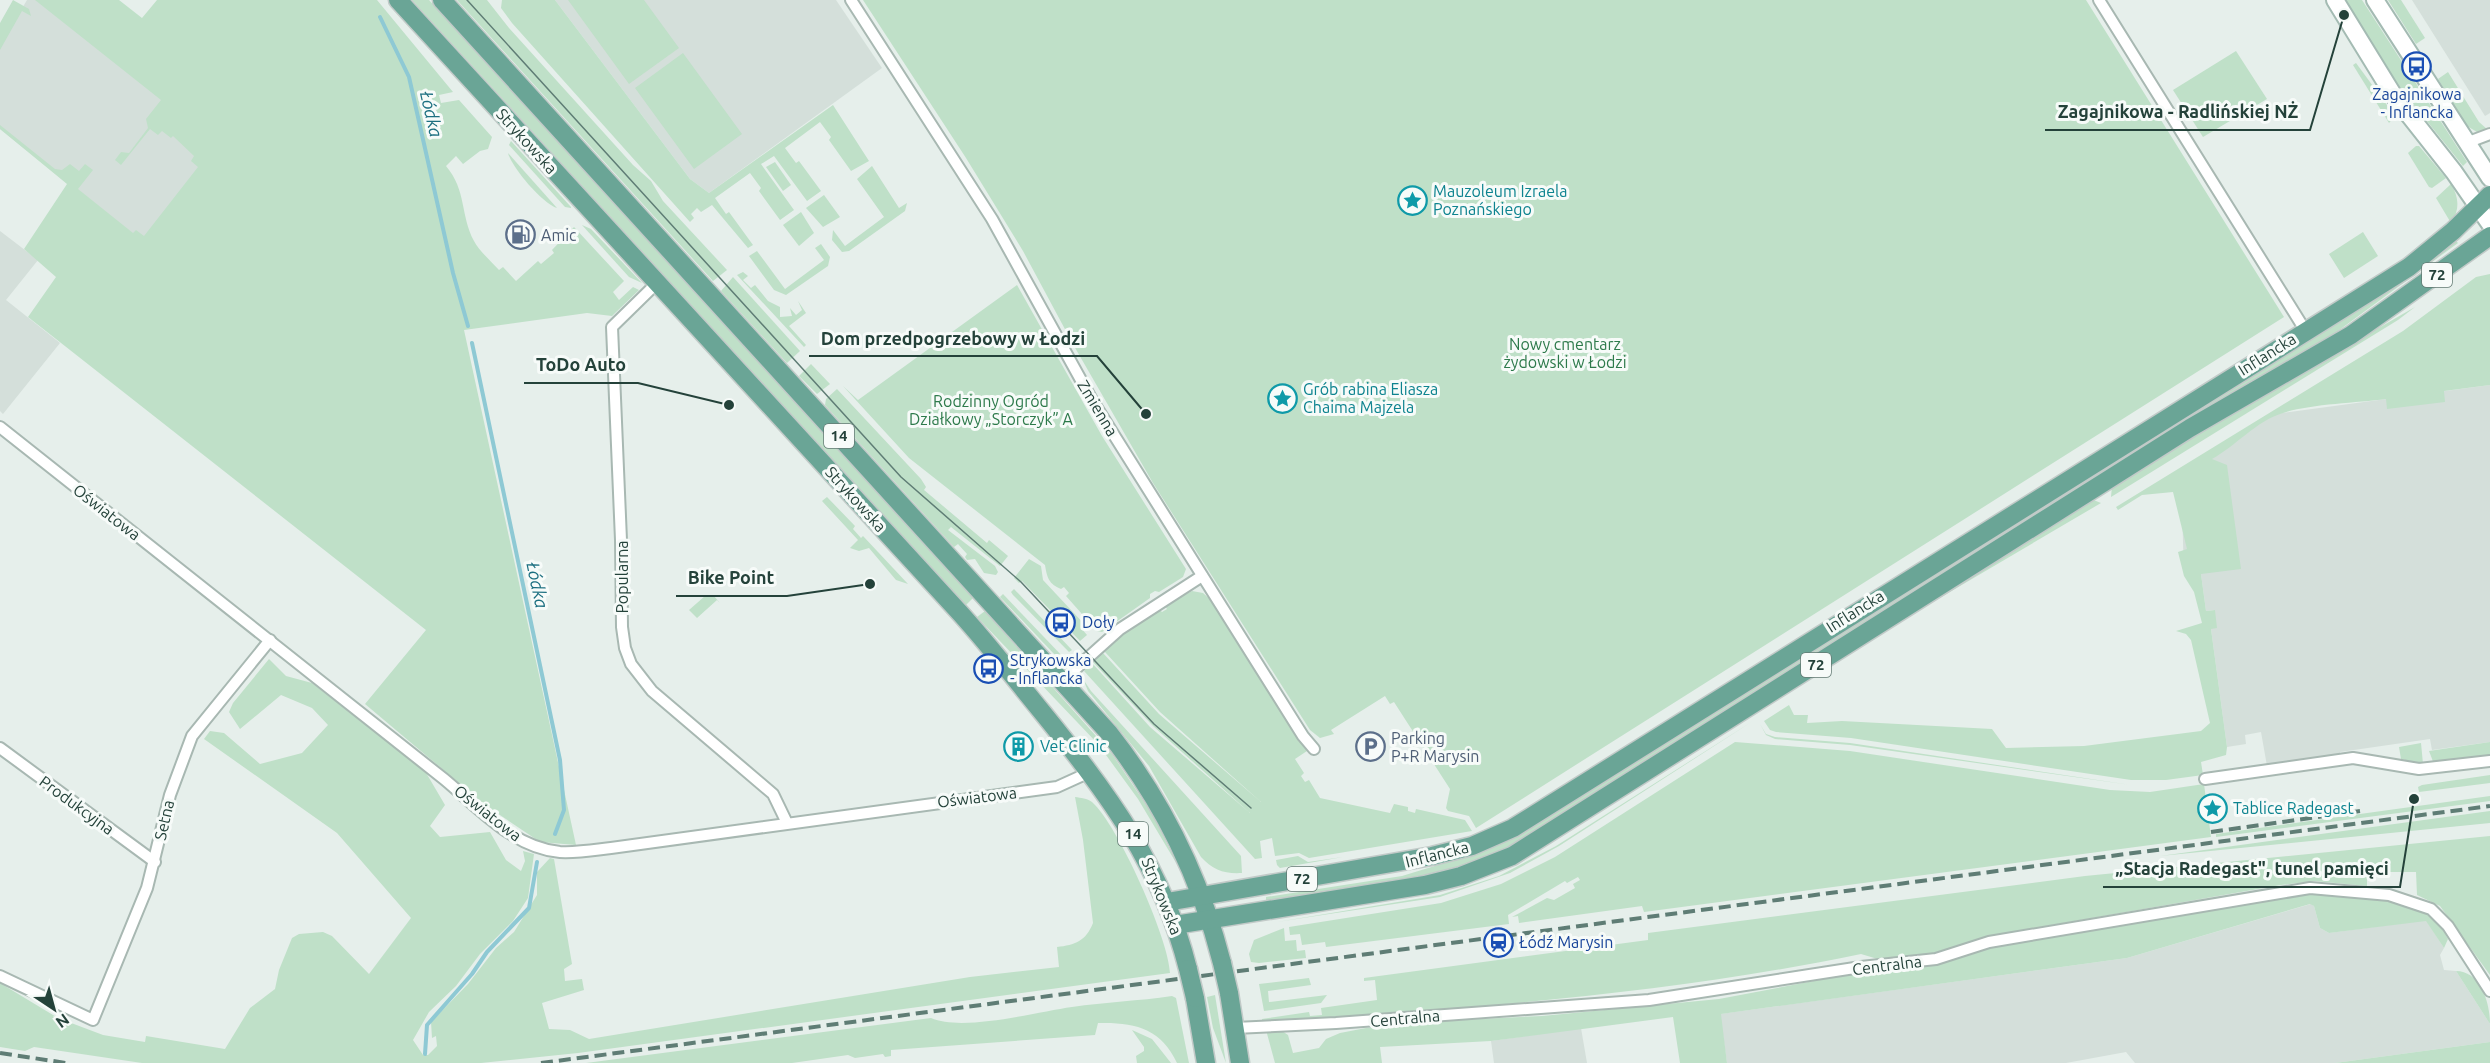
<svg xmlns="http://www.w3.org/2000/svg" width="2490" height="1063" viewBox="0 0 2490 1063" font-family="Ubuntu,sans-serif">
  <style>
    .built { fill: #d4dfda }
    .green { fill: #bfe0c8; fill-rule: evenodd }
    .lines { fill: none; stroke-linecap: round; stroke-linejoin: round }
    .stream { stroke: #8ec9d4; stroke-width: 4 }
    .street-casing { stroke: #a8b8b2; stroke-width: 14 }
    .secondary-casing { stroke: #a4bbb3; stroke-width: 20 }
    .primary-casing { stroke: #c2cac8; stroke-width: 21 }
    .street { stroke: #fff; stroke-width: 10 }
    .secondary { stroke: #fff; stroke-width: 16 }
    .primary { stroke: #6aa596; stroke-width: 18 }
    .tram { stroke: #5f7d75; stroke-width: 1.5 }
    .rail { stroke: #5f7d75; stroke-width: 4; stroke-dasharray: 12 6; stroke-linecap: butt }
    .primary-bridge-casing { stroke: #c2cac8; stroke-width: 21; stroke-linecap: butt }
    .primary-bridge { stroke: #6aa596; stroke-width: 18 }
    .labels { text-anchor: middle; stroke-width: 6; stroke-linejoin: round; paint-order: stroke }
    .shield { fill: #f7fbf9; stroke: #637a73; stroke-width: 1.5 }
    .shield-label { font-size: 15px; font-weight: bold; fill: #24423a }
    .transit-label { font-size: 16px; fill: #164399; stroke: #f7fbf9; text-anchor: start }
    .street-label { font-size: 16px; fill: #24423a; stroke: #f7fbf9 }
    .culture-label { font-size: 16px; fill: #0d838f; stroke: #f7fbf9; text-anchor: start }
    .service-label { font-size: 16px; fill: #4e5e75; stroke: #f7fbf9; text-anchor: start }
    .park-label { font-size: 16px; fill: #2d7a4b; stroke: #f7fbf9 }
    .water-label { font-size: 18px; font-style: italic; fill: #1c6f80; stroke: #f7fbf9 }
    .leader { fill: none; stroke: #24423a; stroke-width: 2 }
    .callout-dot { fill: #24423a; stroke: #f7fbf9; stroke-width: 2 }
    .callout-label { font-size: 18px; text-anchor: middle; font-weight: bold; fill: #24423a; stroke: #f7fbf9; stroke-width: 6; stroke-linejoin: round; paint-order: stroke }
  </style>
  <rect width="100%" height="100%" fill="#e6efeb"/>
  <g class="built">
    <path d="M27,0H48L232,147L151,251L0,129V46Z"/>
    <path d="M555,0H836L882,68L709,193L690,179Z"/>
    <path d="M2412,0H2490V113L2485,116Z"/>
    <path d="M0,231L38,260L6,300L60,343L3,414L0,411Z"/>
    <path d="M2490,385V742L2432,750L2430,739L2340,752V754L2267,766L2261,732L2245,735L2246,744L2227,747L2211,629L2214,610L2206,611L2201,574L2184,576L2181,472L2275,414Z"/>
    <path d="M2311,904L2314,906L2320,928L2329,933L2426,920L2444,948L2440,955L2444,970L2456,971L2490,1024V1042L2335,1063H2135L2126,1052L2066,1063H1727L1720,1014L2127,958Z"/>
    <path d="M1581,1028L1587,1063H1494L1491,1041Z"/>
  </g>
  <g class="green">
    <path d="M13,0L29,9L31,16L22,11L0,50V23Z"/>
    <path d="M35,0H119L142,18L157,0H377L453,92L439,95L441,103L459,100L492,137L488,149L480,151L463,164L456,156L446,166C467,191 460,215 474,241C479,251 491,261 499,270L503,267L516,281L538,261L541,264L554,253L552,250L574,227L624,281L613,292L619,300L633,287L639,290L612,316L587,313L464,330L576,845L540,842L485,805L365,704L426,630L28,317L56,277L24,249L67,184L0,129V125L55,169L62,170L70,164L79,171L85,164L93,170L78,189L133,233L136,230L144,236L198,167L191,161L194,156L173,136L171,138L162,131L158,135L150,129L121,165L115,160L121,152L129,153L148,128L146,119L161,100Z"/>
    <path d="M412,0H429L973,598L966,605Z"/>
    <path d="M457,0H487L509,28L633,165L651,181L663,201L727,270L713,281Z"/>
    <path d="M502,0H555L690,179L709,193L833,105L869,161L851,171L829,140L831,137L820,122L785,148L796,163L799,161L821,191L807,201L774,156L761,164L794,210L780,220L759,191L761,188L750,173L715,198L726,214L729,212L753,245L748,248L712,205L701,212L697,208L691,214L694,218L690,222L512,23L501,8Z"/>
    <path d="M568,0H644L679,48L629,84Z"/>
    <path d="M863,0H2086L2284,317L1476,828L1469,816L1448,811L1446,808L1450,789L1394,702L1390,704L1385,696L1331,730L1334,734L1320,738L1310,730L1153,483L1074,346L1023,251L966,158Z"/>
    <path d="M2345,0H2362L2467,162L2463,166L2398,85Z"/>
    <path d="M2388,0H2401L2425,38L2416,44Z"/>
    <path d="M2236,51L2267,99L2203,137L2173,90Z"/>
    <path d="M683,53L742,134L694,169L635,88Z"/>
    <path d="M2356,63L2395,116L2389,123L2353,65Z"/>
    <path d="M2448,72L2479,122L2488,130L2477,132L2467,126L2438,79Z"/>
    <path d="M511,141L571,207V208L565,207L509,145Z"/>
    <path d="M2416,146H2419L2446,178L2432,188L2429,187L2408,153Z"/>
    <path d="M508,153L557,208C543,204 512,168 508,153Z"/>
    <path d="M775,162L791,185L783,191L766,167Z"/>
    <path d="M872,166L899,208L907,203L905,211L849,251L842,252L832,240L833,230L845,246L884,217L857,179Z"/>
    <path d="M2451,184C2459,197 2460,210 2451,223L2436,198Z"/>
    <path d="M824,195L840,217L823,227L806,208Z"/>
    <path d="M801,212L814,233L799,246L783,225Z"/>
    <path d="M582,225L591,229L642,283L629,277Z"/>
    <path d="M2363,232L2378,256L2344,278L2329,254Z"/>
    <path d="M2454,239L2458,243L2312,350L1504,852L1438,875L1266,901V897L1402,876L1464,857Z"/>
    <path d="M821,244L830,257L828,266L786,295L774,290L749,256L757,251L785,289L824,260L815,248Z"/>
    <path d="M743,272L748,276L743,280L751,288L755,285L768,301L780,307V317L792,316L790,308L796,315L802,310L798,301L806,313L789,326L806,345L804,347L737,275Z"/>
    <path d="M2490,274V385L2444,391L2445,402L2387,409L2386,399C2356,403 2310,404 2283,413C2256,421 2236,446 2212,459L2227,465L2241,569L2201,574L2206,611L2215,610L2217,628L2211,629L2227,747L2226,755L2201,762L2203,775L2166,780H2131L1851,738L1776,732L1770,730L1764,721L1789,705L1794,715H1808L1807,723L1842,721L1992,729L2006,748L2084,746L2201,731L2210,723L2191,640L2186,634L2176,631L2202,623L2194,592L2184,576L2178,552L2187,549L2173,492L2142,495L2118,510L2116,507L2403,331L2476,277Z"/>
    <path d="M733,277L800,351L787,363L721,291Z"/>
    <path d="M1017,285L1102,436L1186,569L1183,577L1159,592L1155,591L1150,594V598L1102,632L1097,631L1066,596L1069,593L1064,587L1061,589C1049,584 1047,578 1045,565L909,458L843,386L858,400Z"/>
    <path d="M2415,307L2398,320L2111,497L2112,486L2215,422Z"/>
    <path d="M811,364L830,384L817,394L799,376Z"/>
    <path d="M837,389L921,479L926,487L924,490L987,543L989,540L1008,556L1000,566L951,527L948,530L995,566L998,572L996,575L984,573L975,559L967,560L965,557L967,554L958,544L954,547L825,405L826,399Z"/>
    <path d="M827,497L855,526L853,529L861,538L863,536L908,584L896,580L869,548L859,551L850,548L858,540L822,501Z"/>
    <path d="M2091,499L2101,503L1926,606L1925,604Z"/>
    <path d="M1029,559L1041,566L1043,580L1086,626L1081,628L1087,635L1080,641L1022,581L1019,583L1014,578Z"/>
    <path d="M1014,589L1072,650L1069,652L1013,595L1011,592Z"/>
    <path d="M1192,591L1203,593L1213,602L1307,751L1295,759L1304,773L1301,776L1305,782L1309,780L1320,798L1390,813L1394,804L1408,807V811L1415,813L1416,809L1465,820L1472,831L1309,858L1299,853L1275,856L1272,838L1260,841L1262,858L1255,859L1084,671L1092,663L1150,727L1250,813L1153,726L1092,661L1122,634L1159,609L1162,612L1167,609L1165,606ZM1105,652L1160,712L1261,802L1159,714L1103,653Z"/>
    <path d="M1003,594L1065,659L1055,655L1000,597Z"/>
    <path d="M705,596H714L720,603L717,600L697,618L689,610Z"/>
    <path d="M985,611L1112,754L1153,815L1178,866L1138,799L1098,744L977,617Z"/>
    <path d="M269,659L286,676L312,683L425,771L445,805L430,826L440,837L490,832L506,860L521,871L525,861L523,851L534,854L528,898L513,921L480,954L456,986L429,1012L413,1040L423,1055H428L437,1046L436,1036L432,1038L431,1022L468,984L496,948L514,932L537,895V872L550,858L554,859L572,964L564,969L565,981L582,979L584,990L542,1003L549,1029L570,1030L589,1039L970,977L1059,967L1057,947C1075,945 1086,941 1093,923L1083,840L1075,797C1081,798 1087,798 1092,802C1118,825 1169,939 1170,973L578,1053L481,1063H142L34,1047L25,1051L0,1047V983L58,1018L103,1035L145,1042L146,1036L225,1049L250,1008L275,989L279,970L292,938L299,934L323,932L332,936L369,974L411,918L337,833L204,739L210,731L224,733L260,764L302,753L328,725L312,708L281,695L240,729L229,712L233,703Z"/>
    <path d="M1083,679L1091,691L1241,856L1242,873C1224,874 1213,870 1201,857L1149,766L1088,691Z"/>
    <path d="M1753,721L1559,846L1510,873L1440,897L1277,922L1440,895L1499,876L1556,846Z"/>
    <path d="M1760,724L1766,734L1775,737L1850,743L2131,785L1850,745L1775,739L1766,735Z"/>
    <path d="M1735,742L1850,751L2110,790L2150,792L2204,784L2211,837L1644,912L1642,906L1519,923L1518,916L1512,917L1547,898L1554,900L1575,888L1573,884L1580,880L1578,877L1567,883L1565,881L1508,915L1509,924L1326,947L1325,942L1302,945L1300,934L1290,935L1289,927L1441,903L1501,884L1555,857Z"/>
    <path d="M2490,742V757L2434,764L2429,751Z"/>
    <path d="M2421,743L2423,764L2401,759L2399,747Z"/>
    <path d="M2490,775V783L2419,792L2418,787L2422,785Z"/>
    <path d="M2490,796V801L2216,837V834Z"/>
    <path d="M2490,811V823L2160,856Z"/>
    <path d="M2490,836V975L2440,906L2417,895L2416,872H2367V886L2314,881L2281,885L1989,936L1930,954L1881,960L1861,954C1664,995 1463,1009 1262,1022V1019L1309,1012L1310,1016L1322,1015L1321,1008L1377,1000L1375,980L1364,981V978L1648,940V933L2085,876Z"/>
    <path d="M1298,856L1308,862L1343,857L1280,868L1277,865L1276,860Z"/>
    <path d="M2305,895C2340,895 2412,896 2438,923C2442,927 2445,934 2448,939L2444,948L2426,921L2329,933L2320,928L2314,906L2310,904L2127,958L1721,1014L1727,1063H1680L1673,1017L1491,1041L1380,1047L1382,1063H1275L1266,1030L1282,1031L1288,1035L1293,1053L1319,1048L1326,1039L1340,1033L1366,1028L1438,1021L1542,1016L1719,999L1856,973L1912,969L1990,947Z"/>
    <path d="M1284,928L1285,941L1296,940L1297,951L1305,950L1306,958L1259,963L1251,962L1249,954L1254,940Z"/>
    <path d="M2456,971C2481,971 2490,1004 2490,1024Z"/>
    <path d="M1309,978L1311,985L1268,991L1269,1002L1327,995L1321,1003L1264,1011L1259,984Z"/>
    <path d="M1215,995L1226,1063L1213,1028L1207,997Z"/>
    <path d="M1172,996L1176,998L1189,1063H1177C1161,1028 1134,1022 1098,1023L1095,1035L891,1050V1056L885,1057L883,1054L855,1058L848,1055L792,1063H586L931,1018C963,1032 1036,1012 1072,1007C1105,1002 1139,1001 1172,996Z"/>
    <path d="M1132,1030L1152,1039L1171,1063H1137L1136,1056L1144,1051V1047Z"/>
    <path d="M2490,1042V1063H2335Z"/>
  </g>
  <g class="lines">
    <g class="stream">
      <path d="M380,17L409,77L453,273L468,326"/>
      <path d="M472,343L560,760L564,810L555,834"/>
      <path d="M425,1054L427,1025L472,974L487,952L529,908L537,862"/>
    </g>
    <defs>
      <g id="street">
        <path d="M851,0L992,219L1092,400L1303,736L1314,749"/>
        <path d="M2099,0L2305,330"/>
        <path d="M2466,143L2490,134"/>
        <path d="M658,282L612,327L621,540L622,627L625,648L631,664L652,691L773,794L787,823"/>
        <path d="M0,427L444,779C478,807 513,848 560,852C577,853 594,850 611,848L1057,787L1090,772"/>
        <path d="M1062,681L1120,629L1202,576"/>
        <path d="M0,748L155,862"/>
        <path d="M2205,779L2353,758L2419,769L2490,761"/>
        <path d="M0,976L93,1020L147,888L170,795L192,736L270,640"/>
        <path d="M1235,1028L1336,1023L1649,1000L1861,967L1936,959L1989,942L2310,888L2389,895L2431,909L2448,926L2490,991"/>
      </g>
      <g id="secondary">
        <path d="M2335,0L2394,96L2454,172L2490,224"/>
        <path d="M2375,0L2490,178"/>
      </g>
      <g id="primary">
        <path d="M398,0L960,613C989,645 1015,679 1042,712C1108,793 1162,866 1188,969"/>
        <path d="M442,0L1109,733C1164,803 1200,877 1222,963"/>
        <path d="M1167,902L1432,856L1472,846L1513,828L2409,267L2453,231L2490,195"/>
        <path d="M1175,925L1425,885L1461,876L1512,856L2190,428L2351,335L2490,236"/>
        <path d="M1229,993L1240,1063"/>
        <path d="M1195,998L1206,1063"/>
      </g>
    </defs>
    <use href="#street" class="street-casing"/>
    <use href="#secondary" class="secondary-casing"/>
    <use href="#primary" class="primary-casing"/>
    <use href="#street" class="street"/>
    <use href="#secondary" class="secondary"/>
    <use href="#primary" class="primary"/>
    <path class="tram" d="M467,0L901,477L1021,582L1154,724L1251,808"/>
    <g class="rail">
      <path d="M2211,832L2360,811"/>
      <path d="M0,1053L66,1063"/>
      <path d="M541,1063L2490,806"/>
    </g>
    <defs>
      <g id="primary-bridge">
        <path d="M1222,963L1229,993"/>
        <path d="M1188,969L1195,998"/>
      </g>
    </defs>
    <use href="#primary-bridge" class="primary-bridge-casing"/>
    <use href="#primary-bridge" class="primary-bridge"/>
  </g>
  <defs>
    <symbol id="bus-ring" viewBox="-11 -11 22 22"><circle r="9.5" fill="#f7fbf9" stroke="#1a4fb4" stroke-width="1.5"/><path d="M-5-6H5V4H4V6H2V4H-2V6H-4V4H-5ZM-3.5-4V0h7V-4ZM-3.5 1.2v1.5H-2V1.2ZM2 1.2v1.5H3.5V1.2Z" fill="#1a4fb4"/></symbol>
    <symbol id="sight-ring" viewBox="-11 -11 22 22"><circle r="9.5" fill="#f7fbf9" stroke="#0f9aa8" stroke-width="1.5"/><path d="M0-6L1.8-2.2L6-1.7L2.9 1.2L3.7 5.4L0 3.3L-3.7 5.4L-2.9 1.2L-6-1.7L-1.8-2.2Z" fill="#0f9aa8"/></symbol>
    <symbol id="fuel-ring" viewBox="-11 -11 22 22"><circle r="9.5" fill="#f7fbf9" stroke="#5c6f8a" stroke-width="1.5"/><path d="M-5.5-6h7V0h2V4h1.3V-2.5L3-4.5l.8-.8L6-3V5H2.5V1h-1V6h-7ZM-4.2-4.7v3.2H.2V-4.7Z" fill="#5c6f8a"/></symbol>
    <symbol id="building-ring" viewBox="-11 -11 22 22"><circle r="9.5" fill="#f7fbf9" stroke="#0f9aa8" stroke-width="1.5"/><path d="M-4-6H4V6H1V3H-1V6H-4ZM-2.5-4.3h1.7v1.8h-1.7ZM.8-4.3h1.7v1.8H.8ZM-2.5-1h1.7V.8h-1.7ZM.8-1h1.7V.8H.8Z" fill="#0f9aa8"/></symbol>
    <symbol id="parking-ring" viewBox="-11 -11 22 22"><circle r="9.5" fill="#f7fbf9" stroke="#5c6f8a" stroke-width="1.5"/><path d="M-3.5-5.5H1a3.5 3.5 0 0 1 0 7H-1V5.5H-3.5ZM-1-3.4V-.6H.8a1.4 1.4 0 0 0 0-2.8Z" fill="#5c6f8a"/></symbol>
    <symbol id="station-ring" viewBox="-11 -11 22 22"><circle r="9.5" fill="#f7fbf9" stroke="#1a4fb4" stroke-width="1.5"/><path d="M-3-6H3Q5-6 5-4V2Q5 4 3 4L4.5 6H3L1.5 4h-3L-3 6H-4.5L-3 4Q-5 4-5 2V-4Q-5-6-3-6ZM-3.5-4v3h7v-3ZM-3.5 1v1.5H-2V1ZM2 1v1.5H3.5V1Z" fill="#1a4fb4"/></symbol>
  </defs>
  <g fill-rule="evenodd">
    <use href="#bus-ring" x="2400" y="50" width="33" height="33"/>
    <use href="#sight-ring" x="1396" y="184" width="33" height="33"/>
    <use href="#fuel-ring" x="504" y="218" width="33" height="33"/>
    <use href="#sight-ring" x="1266" y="382" width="33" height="33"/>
    <use href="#bus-ring" x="1044" y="606" width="33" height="33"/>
    <use href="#bus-ring" x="972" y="652" width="33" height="33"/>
    <use href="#building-ring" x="1002" y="730" width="33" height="33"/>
    <use href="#parking-ring" x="1354" y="730" width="33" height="33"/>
    <use href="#sight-ring" x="2196" y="792" width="33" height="33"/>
    <use href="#station-ring" x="1482" y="926" width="33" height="33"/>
  </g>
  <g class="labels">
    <g class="shield">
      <rect x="2422" y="263" width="30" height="24" rx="4.5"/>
      <rect x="824" y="424" width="30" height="24" rx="4.5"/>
      <rect x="1801" y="653" width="30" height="24" rx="4.5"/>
      <rect x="1118" y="822" width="30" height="24" rx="4.5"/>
      <rect x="1287" y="867" width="30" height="24" rx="4.5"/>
    </g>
    <g class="shield-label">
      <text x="2437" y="280">72</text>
      <text x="839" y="441">14</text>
      <text x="1816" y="670">72</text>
      <text x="1133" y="839">14</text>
      <text x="1302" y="884">72</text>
    </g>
    <g class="transit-label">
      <text x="2417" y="100" text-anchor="middle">Zagajnikowa<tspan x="2417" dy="18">- Inflancka</tspan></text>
      <text x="1082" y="628">Doły</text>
      <text x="1010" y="666">Strykowska<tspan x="1010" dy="18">- Inflancka</tspan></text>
      <text x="1519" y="948">Łódź Marysin</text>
    </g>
    <g class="street-label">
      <text transform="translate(527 141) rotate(48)" y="6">Strykowska</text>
      <text transform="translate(2267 354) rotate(-32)" y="6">Inflancka</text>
      <text transform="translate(1098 408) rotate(59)" y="6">Zmienna</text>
      <text transform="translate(856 499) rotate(48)" y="6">Strykowska</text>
      <text transform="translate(107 512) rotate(38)" y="6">Oświatowa</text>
      <text transform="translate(622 577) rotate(-90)" y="6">Popularna</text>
      <text transform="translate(1855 611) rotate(-32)" y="6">Inflancka</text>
      <text transform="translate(977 797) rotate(-7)" y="6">Oświatowa</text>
      <text transform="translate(77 805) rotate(36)" y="6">Produkcyjna</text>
      <text transform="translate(488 813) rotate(38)" y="6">Oświatowa</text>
      <text transform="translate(164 820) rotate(-77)" y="6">Setna</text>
      <text transform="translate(1437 854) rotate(-14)" y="6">Inflancka</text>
      <text transform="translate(1162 896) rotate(68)" y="6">Strykowska</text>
      <text transform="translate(1887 965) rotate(-7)" y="6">Centralna</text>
      <text transform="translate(1405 1018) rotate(-5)" y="6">Centralna</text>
    </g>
    <g class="culture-label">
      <text x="1433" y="197">Mauzoleum Izraela<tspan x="1433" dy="18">Poznańskiego</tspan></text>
      <text x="1303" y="395">Grób rabina Eliasza<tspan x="1303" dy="18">Chaima Majzela</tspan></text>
      <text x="1040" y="752">Vet Clinic</text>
      <text x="2233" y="814">Tablice Radegast</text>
    </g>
    <g class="service-label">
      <text x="541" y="241">Amic</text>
      <text x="1391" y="744">Parking<tspan x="1391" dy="18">P+R Marysin</tspan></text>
    </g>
    <g class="park-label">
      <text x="1565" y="350">Nowy cmentarz<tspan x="1565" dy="18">żydowski w Łodzi</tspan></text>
      <text x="991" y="407">Rodzinny Ogród<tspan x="991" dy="18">Działkowy „Storczyk” A</tspan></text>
    </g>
    <g class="water-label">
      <text transform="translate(431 114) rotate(77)" y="6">Łódka</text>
      <text transform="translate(537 585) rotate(78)" y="6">Łódka</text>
    </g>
  </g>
  <path class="leader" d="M2344 15L2310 130H2045M1146 414L1097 356H809M729 405L638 383H524M870 584L787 596H676M2414 799L2400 887H2103"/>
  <g class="callout-dot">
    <circle cx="2344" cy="15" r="6"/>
    <circle cx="1146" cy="414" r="6"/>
    <circle cx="729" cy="405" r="6"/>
    <circle cx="870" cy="584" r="6"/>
    <circle cx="2414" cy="799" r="6"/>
  </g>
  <g class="callout-label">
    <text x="2178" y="118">Zagajnikowa - Radlińskiej NŻ</text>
    <text x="953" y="345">Dom przedpogrzebowy w Łodzi</text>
    <text x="581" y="371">ToDo Auto</text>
    <text x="731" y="584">Bike Point</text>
    <text x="2252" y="875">„Stacja Radegast", tunel pamięci</text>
  </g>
  <g transform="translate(54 1009) rotate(144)" stroke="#f7fbf9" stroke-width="4.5" paint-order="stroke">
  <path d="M0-4.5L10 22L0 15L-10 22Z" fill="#24423a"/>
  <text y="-9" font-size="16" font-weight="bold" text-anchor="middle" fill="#24423a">N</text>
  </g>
</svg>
